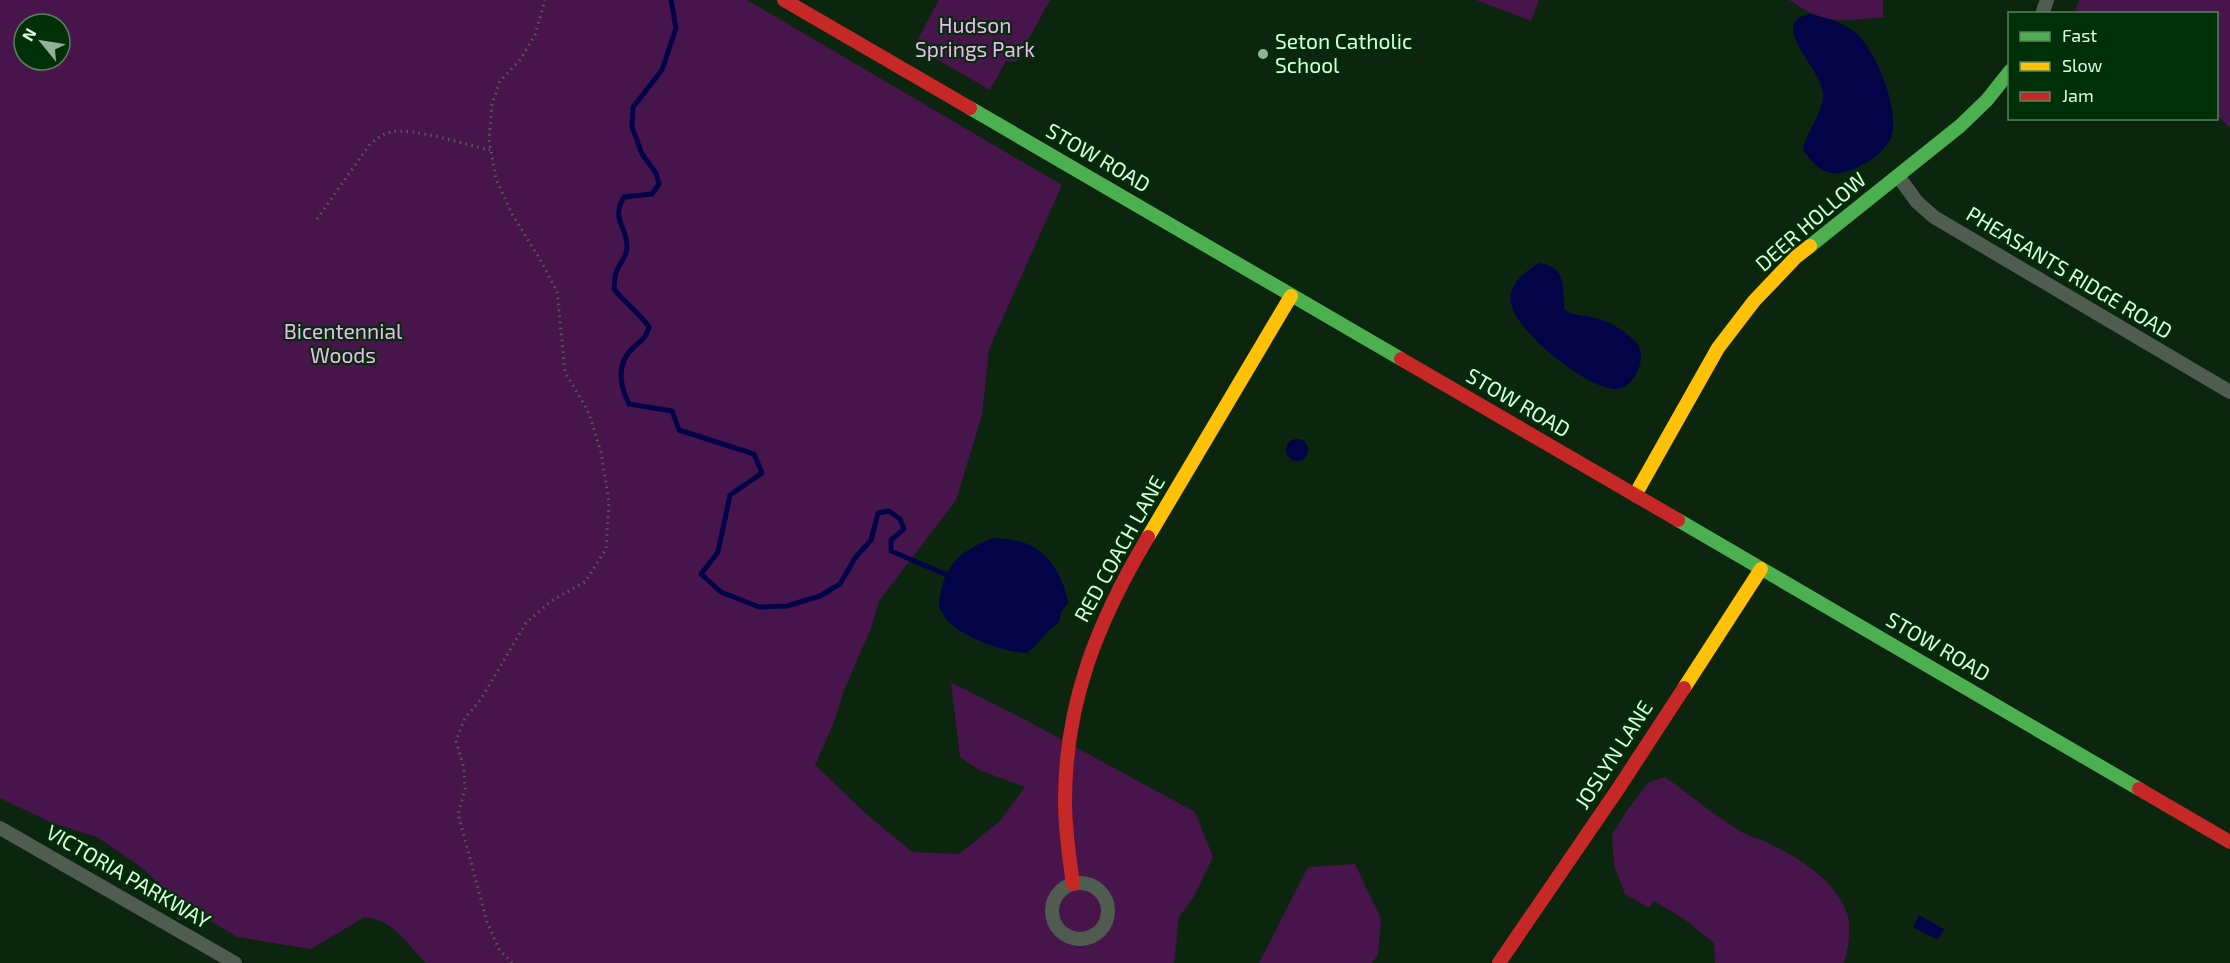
<svg xmlns="http://www.w3.org/2000/svg" width="2230" height="963" viewBox="0 0 2230 963" font-family="'Exo 2',sans-serif">
  <style>
    .green { fill: #48144c; fill-rule: evenodd }
    .water { fill: #030448 }
    .lines { fill: none; stroke-linecap: round; stroke-linejoin: round }
    .stream { stroke: #030448; stroke-width: 5 }
    .path { stroke: #526053; stroke-width: 3; stroke-dasharray: 1.5 4.5; stroke-linecap: butt }
    .street { stroke: #515c51; stroke-width: 14 }
    .fast { stroke: #4caf50; stroke-width: 14 }
    .slow { stroke: #ffc107; stroke-width: 14 }
    .jam { stroke: #c62828; stroke-width: 14 }
    .poi-dot { fill: #93b196; stroke: #003008; stroke-width: 2 }
    .labels { text-anchor: middle; stroke-width: 4.5; stroke-linejoin: round; paint-order: stroke }
    .park-label { font-size: 21px; fill: #fab1fb; stroke: #003008 }
    .poi-label { font-size: 21px; fill: #dcfcde; stroke: #003008; text-anchor: start }
    .street-label { font-size: 21px; fill: #dcfcde; stroke: #003008 }
  </style>
  <rect width="100%" height="100%" fill="#0b250f"/>
  <g class="green">
    <path d="M0,0H747L1062,185L989,349L982,415L956,500L879,601L871,628L844,690L834,722L815,765L864,812L912,852L959,854L1000,821L1025,787L979,770L960,757L951,682L1035,725L1195,812L1213,857L1194,896L1179,917L1174,963H426C408,946 393,919 365,917L311,949L237,937L178,901L141,867L97,837L52,823L0,798ZM24,24H60V60H24Z"/>
    <path d="M939,0H1050L1016,62L1006,61L990,90L914,46Z"/>
    <path d="M1476,0H1539L1531,21Z"/>
    <path d="M1789,0H1883V17C1839,21 1828,26 1789,0Z"/>
    <path d="M2079,0H2230V128L2217,115L2216,14L2075,13Z"/>
    <path d="M1665,777C1690,795 1714,815 1740,831C1748,836 1757,838 1766,842C1797,857 1834,878 1847,913C1852,929 1848,948 1844,963H1715L1714,943L1684,919L1654,901L1649,908L1625,894L1614,865L1612,835L1628,809L1649,782Z"/>
    <path d="M1355,864L1381,919L1378,955L1372,963H1259L1308,867Z"/>
  </g>
  <g class="water">
    <path d="M1810,14C1826,18 1843,22 1856,33C1876,51 1901,112 1891,138C1884,155 1849,177 1830,173C1818,170 1810,159 1803,150C1807,130 1824,113 1823,93C1822,70 1766,22 1810,14Z"/>
    <path d="M1539,263C1569,268 1561,289 1565,310C1573,316 1582,315 1591,317C1607,320 1624,330 1635,341C1649,355 1636,387 1617,389C1589,391 1502,324 1511,293C1515,279 1528,270 1539,263Z"/>
    <circle cx="1297" cy="450" r="11"/>
    <path d="M993,538C1002,539 1012,539 1021,542C1048,549 1064,577 1068,603L1061,612L1059,622C1047,631 1039,643 1027,653C1002,651 971,641 951,624C946,620 943,613 939,608C941,570 956,552 993,538Z"/>
    <path d="M1919,915L1944,929L1938,940L1913,927Z"/>
  </g>
  <g class="lines">
    <path class="stream" d="M671,0L676,28L662,70L633,107L632,127L642,154L656,173L659,184L652,194L624,197C610,220 628,227 627,248C626,258 621,261 617,270C614,275 615,283 614,289C625,303 639,313 649,327C645,339 644,338 635,346C616,362 619,384 629,404L672,411L679,430L754,454L762,473L730,495L718,552L701,574L721,592L759,607L787,606L820,596L840,584L855,558L871,540L878,513L889,511L900,519L904,529L891,540V551L947,575"/>
    <g class="path">
      <path d="M317,219L370,144C377,139 382,134 391,132C412,127 467,145 490,150"/>
      <path d="M512,963L499,949L487,922L458,814L465,789L464,768L456,741L465,718L481,699L526,623L551,601L585,582L606,549L609,502L601,452L588,411L565,372L557,291L538,256L512,214L496,179L489,140L492,104L500,81L520,60L535,35L545,0"/>
    </g>
    <g class="street">
      <path d="M2042,14L2047,0"/>
      <path d="M1898,176L1917,202L1934,217L2230,392"/>
      <path d="M0,828L235,963"/>
      <circle cx="1080" cy="911" r="28"/>
    </g>
    <g class="fast">
      <path d="M970,108L1401,359"/>
      <path d="M1810,246L1960,126L1987,100L2010,71"/>
      <path d="M1678,520L2139,789"/>
    </g>
    <g class="slow">
      <path d="M1635,495L1718,348L1754,301L1796,257L1810,246"/>
      <path d="M1148,537L1291,296"/>
      <path d="M1684,688L1761,569"/>
    </g>
    <g class="jam">
      <path d="M784,0L970,108"/>
      <path d="M1401,359L1678,520"/>
      <path d="M2139,789L2230,842"/>
      <path d="M1073,884C1069,857 1065,829 1065,801C1065,702 1098,621 1148,537"/>
      <path d="M1499,963L1618,789L1684,688"/>
    </g>
  </g>
  <circle class="poi-dot" cx="1263" cy="54" r="6"/>
  <g class="labels">
    <g class="park-label">
      <text x="975" y="33">Hudson<tspan x="975" dy="24">Springs Park</tspan></text>
      <text x="343" y="339">Bicentennial<tspan x="343" dy="24">Woods</tspan></text>
    </g>
    <g class="poi-label">
      <text x="1275" y="49">Seton Catholic<tspan x="1275" dy="24">School</tspan></text>
    </g>
    <g class="street-label">
      <text transform="translate(1098 158) rotate(30)" y="7">STOW ROAD</text>
      <text transform="translate(1811 222) rotate(-41)" y="7">DEER HOLLOW</text>
      <text transform="translate(2069 273) rotate(31)" y="7">PHEASANTS RIDGE ROAD</text>
      <text transform="translate(1518 403) rotate(30)" y="7">STOW ROAD</text>
      <text transform="translate(1120 549) rotate(-61)" y="7">RED COACH LANE</text>
      <text transform="translate(1938 647) rotate(30)" y="7">STOW ROAD</text>
      <text transform="translate(1614 755) rotate(-57)" y="7">JOSLYN LANE</text>
      <text transform="translate(128 877) rotate(30)" y="7">VICTORIA PARKWAY</text>
    </g>
  </g>
  <rect x="2008" y="12" width="210" height="108" fill="#003008" stroke="#58825e" stroke-width="1.5"/>
  <rect x="2020" y="32" width="30" height="9" fill="#4caf50" stroke="#58825e" stroke-width="1.5"/>
  <text x="2062" y="42" font-size="18" fill="#dcfcde">Fast</text>
  <rect x="2020" y="62" width="30" height="9" fill="#ffc107" stroke="#58825e" stroke-width="1.5"/>
  <text x="2062" y="72" font-size="18" fill="#dcfcde">Slow</text>
  <rect x="2020" y="92" width="30" height="9" fill="#c62828" stroke="#58825e" stroke-width="1.5"/>
  <text x="2062" y="102" font-size="18" fill="#dcfcde">Jam</text>
  <g transform="translate(42 42) rotate(300)"><circle r="28" fill="#003008" stroke="#58825e" stroke-width="1.5"/>
  <path d="M0-4.5L10 22L0 15L-10 22Z" fill="#93b196"/>
  <text y="-9" font-size="16" font-weight="bold" text-anchor="middle" fill="#dcfcde">N</text>
  </g>
</svg>
